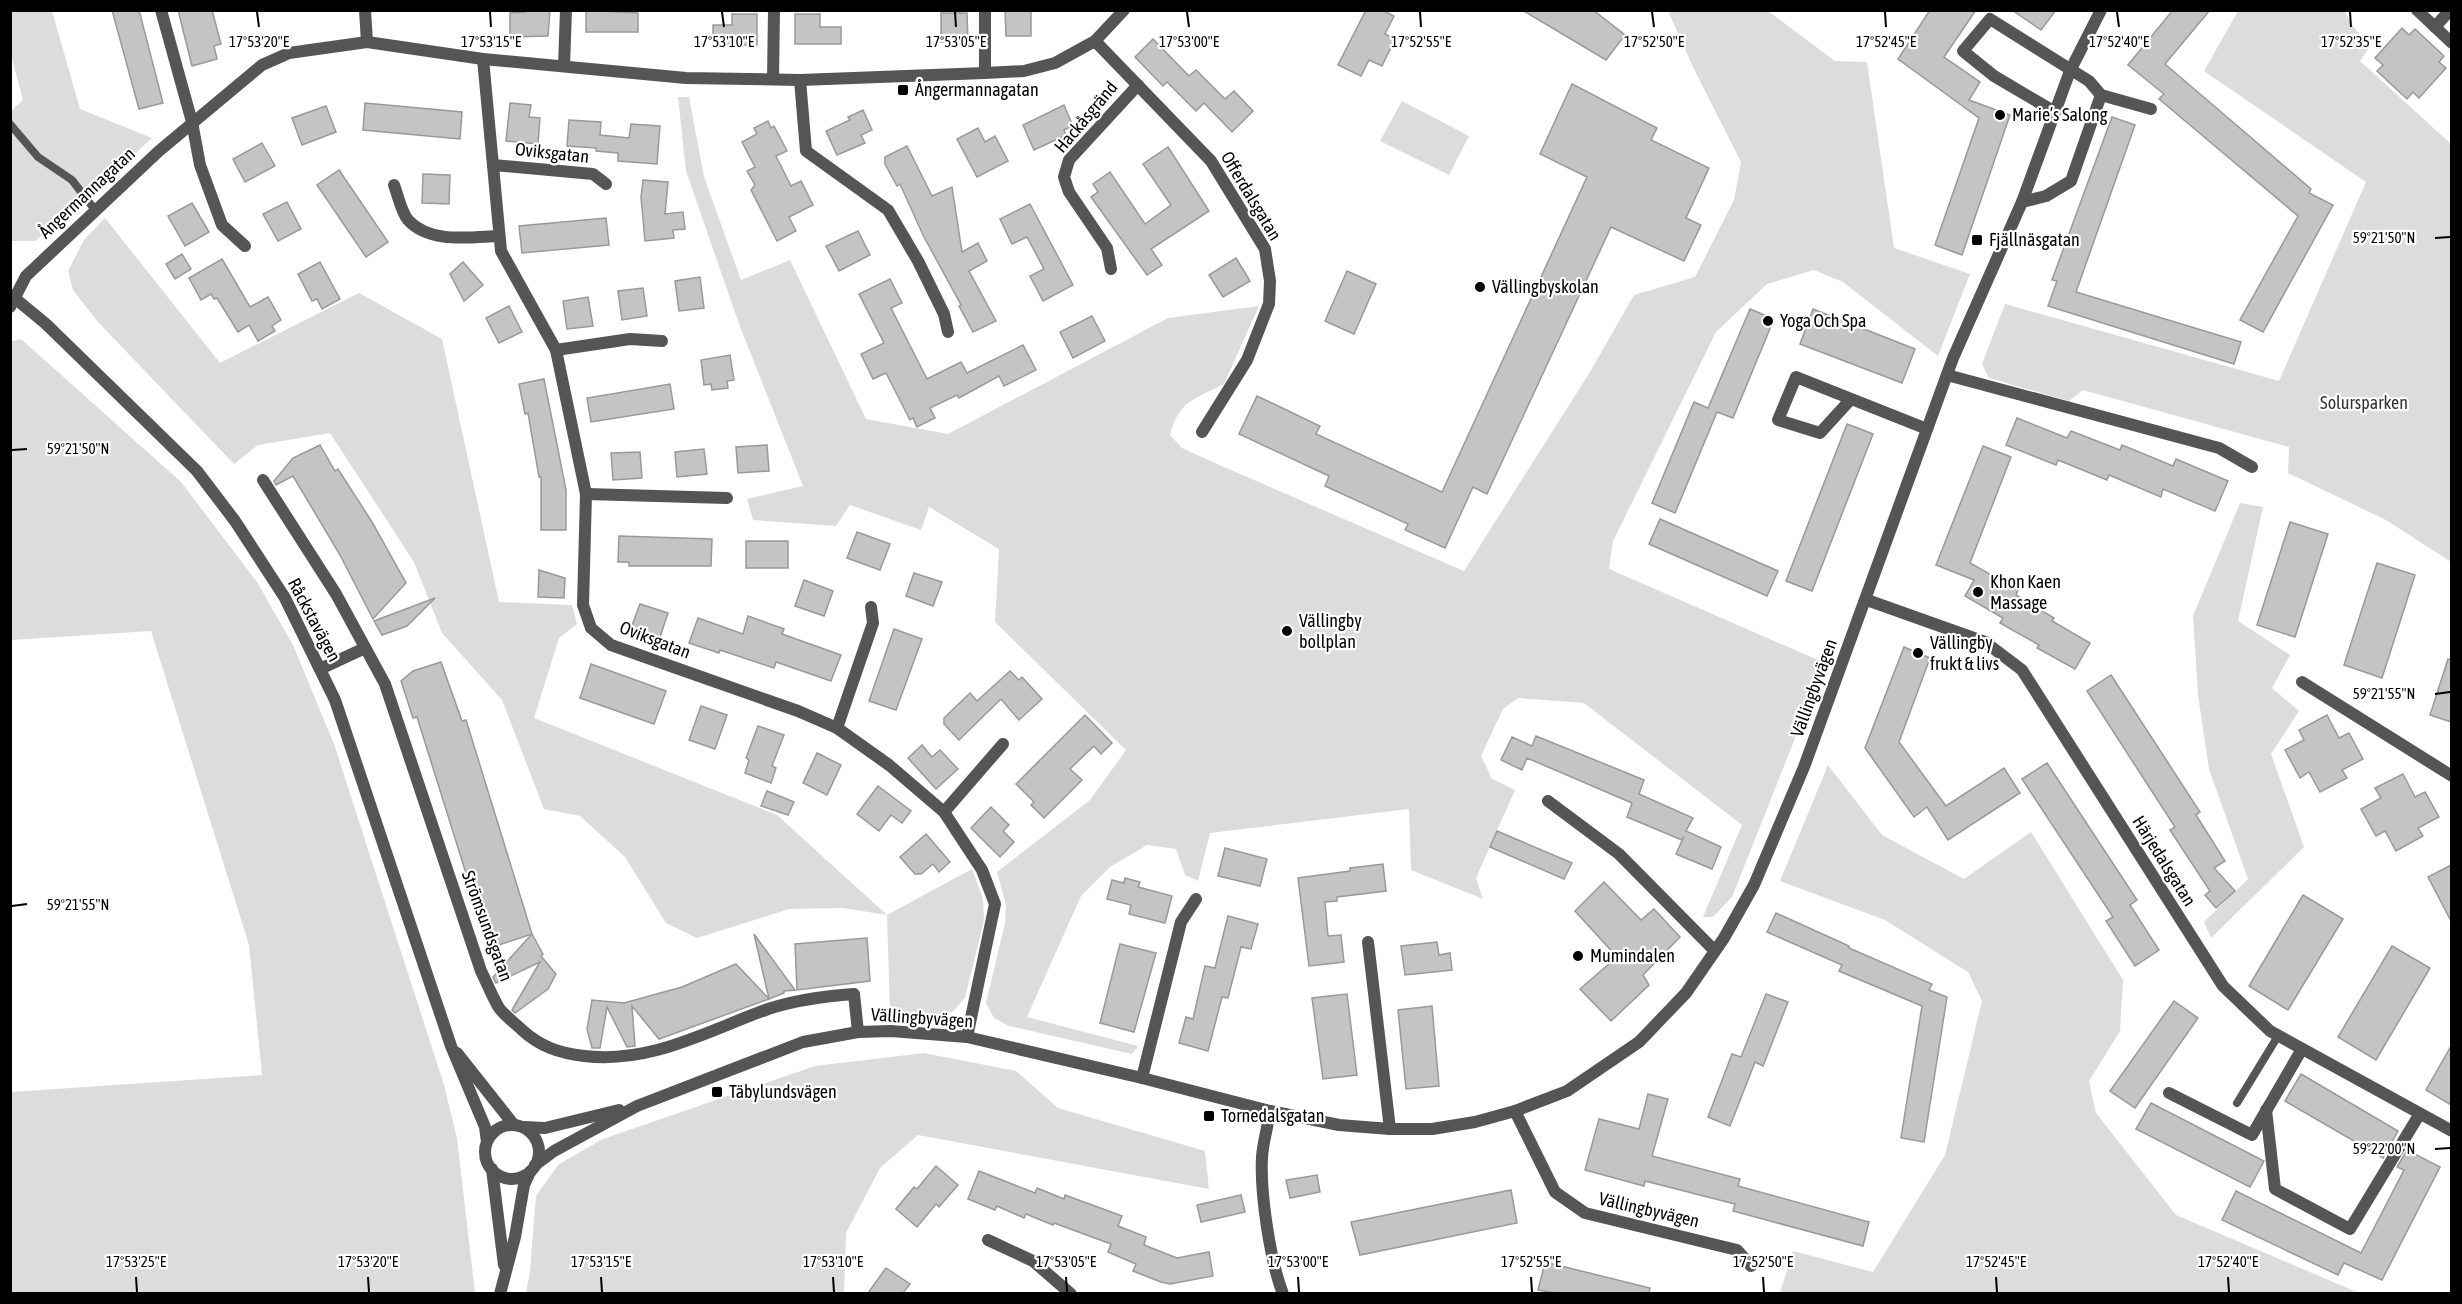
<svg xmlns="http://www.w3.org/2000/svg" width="2462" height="1304" viewBox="0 0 2462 1304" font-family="'Asap Condensed',sans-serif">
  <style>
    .green { fill: #dcdcdc }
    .building { fill: #c4c4c4; stroke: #999; stroke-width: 1.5 }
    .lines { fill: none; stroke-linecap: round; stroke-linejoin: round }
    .service { stroke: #555; stroke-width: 8 }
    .minor { stroke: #555; stroke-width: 12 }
    .ticks { fill: none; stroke: #000; stroke-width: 2 }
    .poi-dot { fill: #000; stroke: #fff; stroke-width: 2 }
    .labels { text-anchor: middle; stroke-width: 4.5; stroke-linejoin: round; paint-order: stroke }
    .poi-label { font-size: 18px; fill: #000; stroke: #fff; text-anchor: start }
    .street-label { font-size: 18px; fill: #000; stroke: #fff }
    .park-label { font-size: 18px; fill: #333; stroke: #fff }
    .ticks-label { font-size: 15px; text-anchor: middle; fill: #000; stroke: #fff; stroke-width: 4.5; stroke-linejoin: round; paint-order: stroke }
  </style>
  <rect width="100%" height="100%" fill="#fff"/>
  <g class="green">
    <path d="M11,11H52L80,109L152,138L99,188L35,241H11V111L23,100L11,55Z"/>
    <path d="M1668,11H1768L1835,61L1867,62L1894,248L1970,274L1938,356L1843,282L1814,270L1767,284L1716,332L1613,541L1609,569L1825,663L1732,897L1713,917H1703L1742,825L1584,703L1518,698L1503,709L1481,756L1492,779L1515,790L1476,878L1483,899L1411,870L1409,809L1210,833L1198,881L1185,875L1176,849L1147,845L1110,867L1081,896L1027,1017L1138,1046L1132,1054L1009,1026L994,1018L986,1003L1005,923L1006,905L997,872L1090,800L1126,750L995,622L999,549L929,507L921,530L850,505L836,526L753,520L747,499L803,486L739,324L686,171L678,97H689L704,177L741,280L790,260L866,419L948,434L1168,318L1259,306L1224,384C1195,399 1179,400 1170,435L1182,448L1217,464L1464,571L1590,372L1634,295L1695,277L1734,200L1741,162L1693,67Z"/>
    <path d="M2238,11H2345L2352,25L2370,46L2360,61L2451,144V562L2386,520L2288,473L2289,447L2083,390L2069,401L1989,378L1982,364L2005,304L2279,381L2366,182L2204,71Z"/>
    <path d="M1402,101L1469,136L1449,175L1380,141Z"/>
    <path d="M105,218L220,363L359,293L442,339L499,602L572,605L577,624L559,638L534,718L777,815L887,915L972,869L983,899L984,920L965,998C959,1003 956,1011 948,1014C931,1019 907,1014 890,1013L887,915L843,908L789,909L697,938L666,923L625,857L580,816L544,809L502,700L442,633L414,562L330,433L258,445L234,464L98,322L73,290L68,271L84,240Z"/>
    <path d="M21,339L181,482L257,582L293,645L334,744L444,1085L457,1138L475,1293H11V1092L262,1075L249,945L151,631L11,640L10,342Z"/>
    <path d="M2240,503L2263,507L2238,621L2290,655L2272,688L2299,711L2271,754L2304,847L2211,938L2204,922L2248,879L2209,769L2198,695L2193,616Z"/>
    <path d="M1828,765L1882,835L1964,879L2031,832L2123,980L2120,1031L2089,1081L2096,1113L2176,1215L2359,1293H1780L1793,1251L1873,1272L1945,1155L1982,1001L1968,972L1885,920L1780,881Z"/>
    <path d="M924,1053L1016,1071L1058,1108L1205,1151L1209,1189L918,1135L880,1168L846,1233L844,1293H526L530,1271L536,1196L559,1164L603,1139L815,1066Z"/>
  </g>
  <g class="building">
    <path d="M112,10H139L163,103L139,109Z"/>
    <path d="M178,10H212L221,44L214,46L217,59L192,66Z"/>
    <path d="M525,10H550L548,36L510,37V13L525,12Z"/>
    <path d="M586,10L638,13V32H586Z"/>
    <path d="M1005,10H1031V36H1006Z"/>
    <path d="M1366,10H1382L1394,16L1385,34L1395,39L1382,66L1369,60L1361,76L1338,65Z"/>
    <path d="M1522,10H1593L1625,35L1606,60Z"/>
    <path d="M1930,10H1976L1944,57L1980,82L1969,100L2010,115L1962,255L1935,245L1979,118L1898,59Z"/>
    <path d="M2012,10H2056L2041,30Z"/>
    <path d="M2173,10H2210L2165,64L2311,189L2309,193L2333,205L2263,332L2240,320L2298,216L2159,99L2164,94L2128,65Z"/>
    <path d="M941,13H967L968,42H941Z"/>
    <path d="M732,14H757V45H713V25H732Z"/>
    <path d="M795,14H820V27H841V44H795Z"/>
    <path d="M2402,28L2409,35L2415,29L2444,56L2439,62L2446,68L2419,98L2413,92L2407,99L2377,71L2383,65L2375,58Z"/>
    <path d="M1153,39L1189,76L1196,70L1225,99L1234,91L1253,111L1232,132L1204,103L1196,111L1167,82L1163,86L1135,57Z"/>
    <path d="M1572,84L1657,128L1651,140L1709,168L1686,218L1701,225L1684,261L1611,227L1487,494L1473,487L1445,548L1405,530L1408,524L1325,486L1329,476L1239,434L1257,396L1320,426L1316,434L1442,492L1587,177L1540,154Z"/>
    <path d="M365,103L462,112L460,139L363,130Z"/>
    <path d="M510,103L531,105L529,117L540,118L538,144L506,141Z"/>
    <path d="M1064,105L1073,126L1064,130L1066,135L1034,150L1023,125Z"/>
    <path d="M326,106L336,132L302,145L292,118Z"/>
    <path d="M863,110L872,130L861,135L865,143L837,155L826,131L850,120L848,117Z"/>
    <path d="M2112,117L2135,125L2076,292L2241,342L2234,364L2048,306L2057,281L2052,280Z"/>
    <path d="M569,120L601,122L600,135L629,138L631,124L660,126L657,164L618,161V153L596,151V148L567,146Z"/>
    <path d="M768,121L771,128L774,126L787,151L776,156L791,186L801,181L813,205L789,217L796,231L777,241L751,190L755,185L747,171L755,167L742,142L757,134L754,128Z"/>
    <path d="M978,128L985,142L995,136L1008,161L977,177L957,139Z"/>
    <path d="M262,143L275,166L245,182L233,159Z"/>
    <path d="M907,146L932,196L952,187L962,252L978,243L987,261L969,271L996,321L973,332L959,306L961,305L923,235L900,184L897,186L885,164V157Z"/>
    <path d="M1168,147L1209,211L1151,249L1162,265L1147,275L1091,197L1098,192L1093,184L1110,172L1145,224L1171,205L1143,164Z"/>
    <path d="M339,170L388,242L366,257L317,185Z"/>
    <path d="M423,174L450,175L449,204L422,203Z"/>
    <path d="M643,180L668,182L665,214L683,212L685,229L673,230L674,238L645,241L641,197Z"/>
    <path d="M287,202L301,229L278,241L263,214Z"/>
    <path d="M192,203L209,232L185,246L168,216Z"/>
    <path d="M1030,204L1073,285L1043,301L1030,276L1044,269L1027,237L1012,244L1000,219Z"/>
    <path d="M606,218L609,245L522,253L519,226Z"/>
    <path d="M858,231L870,255L839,271L826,246Z"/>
    <path d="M182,254L191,269L175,279L166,264Z"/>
    <path d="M1236,258L1250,281L1223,297L1209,275Z"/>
    <path d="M222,259L250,307L268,297L281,320L272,326L275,331L258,341L249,325L238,332L217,298L214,299L211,294L201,300L189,278Z"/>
    <path d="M320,262L340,299L322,309L317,299L312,301L298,274Z"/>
    <path d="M463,262L483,285L464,301L450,274Z"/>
    <path d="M1347,271L1376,284L1354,334L1325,321Z"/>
    <path d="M700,277L704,308L679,311L675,281Z"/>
    <path d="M890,279L902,303L891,308L927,379L961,362L967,373L1023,345L1036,370L1004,386L999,376L959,398L957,395L930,408L935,418L917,427L913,418L910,420L886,373L873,379L861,354L884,343L859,294Z"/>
    <path d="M643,288L647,316L622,320L618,291Z"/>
    <path d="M588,297L593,326L567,329L563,301Z"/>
    <path d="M509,306L522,332L499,343L486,318Z"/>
    <path d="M1750,309L1774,319L1733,418L1717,412L1675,513L1652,503L1694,402L1708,408Z"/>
    <path d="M1813,309L1915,349L1902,383L1800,344Z"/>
    <path d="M1092,316L1105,341L1073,358L1060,332Z"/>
    <path d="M730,355L734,380L727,381L728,388L712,390L711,384L704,385L701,360Z"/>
    <path d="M544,379L566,490V530H541V477H539L528,413L525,414L519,384Z"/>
    <path d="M670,384L674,409L591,422L587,398Z"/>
    <path d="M2017,418L2067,438L2071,431L2120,450L2122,445L2173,466L2176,459L2228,481L2215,511L2163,489L2161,497L2109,475L2107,480L2058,460L2056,465L2006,445Z"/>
    <path d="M1847,424L1873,434L1812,591L1786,581Z"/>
    <path d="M320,445L335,471L338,469L372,522L406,583L373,619L340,555L293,476L276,485L274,481L293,458Z"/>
    <path d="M767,445L769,471L738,473L736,447Z"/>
    <path d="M1983,446L2011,457L1970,563L2018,590L2016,595L2054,618L2052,621L2090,643L2075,669L2037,648L2039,645L2000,623L2003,618L1965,596L1974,580L1936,565Z"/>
    <path d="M704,449L707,474L677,477L675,452Z"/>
    <path d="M640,452L642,478L613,480L611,453Z"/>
    <path d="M1660,519L1778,571L1767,596L1649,544Z"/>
    <path d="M2290,522L2328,534L2295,637L2257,625Z"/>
    <path d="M857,532L890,544L880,570L847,558Z"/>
    <path d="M619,536L712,539L711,566H629V562H618Z"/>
    <rect x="746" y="541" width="42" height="27"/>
    <path d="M2377,563L2415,575L2382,678L2344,665Z"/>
    <path d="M539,570L565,578L564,598L538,597Z"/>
    <path d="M914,573L942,582L933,606L906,596Z"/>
    <path d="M804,580L833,591L824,616L795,606Z"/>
    <path d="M435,598L407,626L382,635L374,621Z"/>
    <path d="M640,604L668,613L660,637L631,628Z"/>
    <path d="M748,616L784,629L782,634L841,655L831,681L776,662L774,668L720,650L719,653L689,643L698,618L743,634Z"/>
    <path d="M894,629L922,639L896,710L869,701Z"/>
    <path d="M1904,647L1930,658L1899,742L1946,806L2004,768L2020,793L1948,840L1927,807L1914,817L1865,748Z"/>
    <path d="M2448,659L2451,660V722L2430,715Z"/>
    <path d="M441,662L462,721L466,720L532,934L493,947L475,902L417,717L413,718L401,681L413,671Z"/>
    <path d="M591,664L666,691L654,724L580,698Z"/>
    <path d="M1010,671L1019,680L1022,677L1042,699L1019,720L1001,699L959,740L944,724V718L970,693L977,701Z"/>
    <path d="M2111,675L2200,812L2196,815L2225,861L2214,868L2235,891L2216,908L2205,895L2210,891L2170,830L2175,827L2087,691Z"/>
    <path d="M701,706L727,715L715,749L689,740Z"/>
    <path d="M1085,715L1112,743L1101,754L1094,746L1070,769L1082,780L1044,818L1031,805L1034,802L1016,784Z"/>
    <path d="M2327,715L2339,738L2349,733L2363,759L2342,770L2347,778L2320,792L2309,772L2300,778L2285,750L2304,740L2299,730Z"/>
    <path d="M758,726L784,735L772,766L776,768L771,783L745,773L749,760L746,758Z"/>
    <path d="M1536,736L1644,780L1639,794L1693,818L1686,831L1721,847L1712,869L1676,854L1684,836L1682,840L1627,817L1632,803L1527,758L1522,770L1501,760L1512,737L1532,746Z"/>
    <path d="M922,745L932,757L940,750L958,769L936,789L908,758Z"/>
    <path d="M817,753L841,765L827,795L803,783Z"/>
    <path d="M2047,763L2137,900L2130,905L2159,950L2135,966L2106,921L2113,917L2022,779Z"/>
    <path d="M2403,774L2415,797L2425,792L2439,817L2418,828L2423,836L2396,851L2385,831L2376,836L2361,809L2381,798L2375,788Z"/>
    <path d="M878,786L911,811L902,823L891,815L879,831L857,814Z"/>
    <path d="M767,791L794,802L788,815L761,806Z"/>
    <path d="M991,807L1009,825L1003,831L1014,842L1000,857L971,828Z"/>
    <path d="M1497,831L1572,863L1564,879L1490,847Z"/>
    <path d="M926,834L950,862L939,872L933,864L921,874H915L900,857Z"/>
    <path d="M1225,848L1267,859L1260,886L1218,876Z"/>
    <path d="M1383,864L1386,891L1337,897V901L1325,902L1328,936L1341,935L1344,962L1309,966L1298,878L1350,871V868Z"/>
    <path d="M2451,865V921L2428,877Z"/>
    <path d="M1125,878L1140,882L1138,887L1172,896L1165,923L1129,914L1131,905L1107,899L1112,880L1124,883Z"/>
    <path d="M1604,882L1641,920L1654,909L1680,937L1643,975L1649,985L1611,1021L1580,989L1617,957L1575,911Z"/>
    <path d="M2303,895L2343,919L2288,1010L2249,986Z"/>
    <path d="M1776,913L1849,946V948L1932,984L1929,990L1947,997L1924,1142L1901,1138L1922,1006L1839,971L1842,965L1767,932Z"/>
    <path d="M1228,916L1258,924L1251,949L1241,947L1228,998L1222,997L1208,1051L1179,1043L1186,1017L1193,1019L1205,966L1215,968Z"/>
    <path d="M532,934L543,954L541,956L556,974L548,989L515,1013L512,1010L540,962L496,983L493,977Z"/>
    <path d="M754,934L795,990L784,991V993L769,999Z"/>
    <path d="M867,938L870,981L797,990L795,944Z"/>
    <path d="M1437,942L1439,955L1450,953L1452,970L1405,975L1401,946Z"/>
    <path d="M1120,944L1156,953L1134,1032L1100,1023Z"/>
    <path d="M2392,946L2430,968L2376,1060L2338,1037Z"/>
    <path d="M736,964L769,999L659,1039L632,1006L635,1046L627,1047L607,1007L600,1048H592L587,1029L592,1000L624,1003L682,987Z"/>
    <path d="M1347,994L1357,1075L1323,1079L1312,998Z"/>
    <path d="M1766,994L1788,1002L1763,1066L1755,1062L1730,1126L1708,1117L1732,1054L1741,1057Z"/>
    <path d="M2174,1001L2198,1018L2135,1108L2110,1091Z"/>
    <path d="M1432,1006L1439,1086L1406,1089L1398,1010Z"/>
    <path d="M2451,1046V1105L2426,1090Z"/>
    <path d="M2301,1074L2398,1131L2383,1158L2285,1101Z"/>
    <path d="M1648,1094L1668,1099L1652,1156L1740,1179L1738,1186L1869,1222L1863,1246L1733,1211L1735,1204L1645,1181L1644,1186L1585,1170L1599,1119L1639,1129Z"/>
    <path d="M2151,1103L2264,1161L2250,1187L2136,1129Z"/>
    <path d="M2407,1150L2440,1167L2382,1280L2344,1263L2338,1275L2222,1220L2236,1191L2361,1253L2404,1170L2397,1167Z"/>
    <path d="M936,1166L958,1185L939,1207L936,1204L917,1227L896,1209L914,1187L917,1189Z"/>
    <path d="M979,1171L1035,1193L1037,1188L1064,1199L1065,1195L1122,1216L1118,1226L1146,1237L1144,1245L1177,1258L1209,1252L1213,1276L1170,1284L1161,1282L1133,1271L1136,1264L1108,1252L1111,1244L1054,1223L1053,1225L1026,1214L1024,1218L997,1206L995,1210L968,1199Z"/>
    <path d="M1317,1175L1320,1192L1290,1198L1286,1180Z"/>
    <path d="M1511,1190L1517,1223L1360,1255L1351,1222Z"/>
    <path d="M1241,1195L1245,1212L1201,1222L1197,1205Z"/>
    <path d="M1545,1262L1650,1288L1649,1293H1554L1538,1290Z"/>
    <path d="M886,1268L910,1284L903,1293H868Z"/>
  </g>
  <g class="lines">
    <g class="service">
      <path d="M10,124L38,157L72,180L95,210"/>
      <path d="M2237,1103L2278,1036"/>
    </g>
    <g class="minor">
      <path d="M161,10L192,122L200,165L222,225L245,246"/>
      <path d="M365,10L367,42"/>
      <path d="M985,10V73"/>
      <path d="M2417,10L2452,43"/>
      <path d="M2435,27L2450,10"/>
      <path d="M1095,41L1211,161L1265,249L1270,281L1269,304L1247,360L1202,432"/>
      <path d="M483,59L501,251L556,350L586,494L583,605L591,628L611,645L798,711L837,728L889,765L944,812L982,870L995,904L967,1037"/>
      <path d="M564,66L566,10"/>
      <path d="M773,79L774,10"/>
      <path d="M800,80L806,151L888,210L918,261L944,314L948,332"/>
      <path d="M2101,95L2151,109"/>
      <path d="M493,165L593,174L606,184"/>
      <path d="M394,185C398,195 401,212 408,220C430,244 470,237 499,236"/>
      <path d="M2022,202L2046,196L2071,181L2101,95L2089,81L1990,19L1963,51L1994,76L2055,112"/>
      <path d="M1111,269L1107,248L1069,192L1064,177L1069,160L1138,85"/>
      <path d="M11,295L46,324L197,471L235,521L285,598L335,700L451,1046L485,1127L487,1142"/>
      <path d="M10,307L26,276L159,151L262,65L289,53L367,42L483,59L686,78L800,80L985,73L1024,71L1055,63L1095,41L1124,10"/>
      <path d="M556,350L630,339L662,341"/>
      <path d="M1947,375L2219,448L2252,467"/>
      <path d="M1851,399L1820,433L1778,420L1796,377L1927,429"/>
      <path d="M263,480L336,594L385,684L481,971C487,983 492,996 499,1008C505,1016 515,1023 522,1030C541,1047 559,1053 584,1056C651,1064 707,1031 768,1009C796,1000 825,996 854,994L858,1032"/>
      <path d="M586,494L727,498"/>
      <path d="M1867,600L1985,642L2022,670L2223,986L2270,1031L2452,1131"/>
      <path d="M320,669L365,648"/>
      <path d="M2302,682L2452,776"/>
      <path d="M837,728L873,623L871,607"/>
      <path d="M1548,801L1619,854L1715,951"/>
      <path d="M944,812L1003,744"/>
      <path d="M1368,942L1390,1129"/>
      <path d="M457,1053L514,1125"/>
      <path d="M1142,1078L1181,922L1196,899"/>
      <path d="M2169,1093L2252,1135L2302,1049"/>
      <path d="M2266,1110L2275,1189L2350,1229L2419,1115"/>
      <path d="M1270,1111C1268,1126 1263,1142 1262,1157C1260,1193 1270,1260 1283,1294"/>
      <path d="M1515,1111L1555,1192L1585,1213L1737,1250L1751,1266"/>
      <circle cx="512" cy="1152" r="27"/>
      <path d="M524,1127L545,1128L619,1110"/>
      <path d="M535,1165L554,1151L637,1106L803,1042L858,1032L891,1031L967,1037L1142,1078L1270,1111L1339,1125L1390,1129H1432L1475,1122L1515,1111L1567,1091L1639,1042L1686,993L1724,938L1754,885L1804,767L1953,358L2022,202L2070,71L2101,10"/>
      <path d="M492,1169L504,1265"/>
      <path d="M988,1240L1033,1261L1071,1294"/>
      <path d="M500,1294L515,1237L524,1185L530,1172"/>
    </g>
  </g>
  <path class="ticks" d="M257,12L259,27M490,12L491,27M722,12L724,27M955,12L956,27M1187,12L1189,27M1420,12L1421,27M1652,12L1654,27M1885,12L1886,27M2117,12L2119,27M2350,12L2351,27M2435,238L2450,237M12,450L27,449M2435,694L2450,692M12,906L27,904M2435,1149L2450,1148M136,1277L137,1292M368,1277L369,1292M601,1277L602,1292M833,1277L834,1292M1066,1277L1067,1292M1298,1277L1299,1292M1531,1277L1532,1292M1763,1277L1764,1292M1996,1277L1997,1292M2228,1277L2229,1292"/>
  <g class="poi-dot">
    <rect x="897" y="84" width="12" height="12" rx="3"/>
    <circle cx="2000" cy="115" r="6"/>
    <rect x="1971" y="234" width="12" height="12" rx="3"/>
    <circle cx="1480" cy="287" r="6"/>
    <circle cx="1768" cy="321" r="6"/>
    <circle cx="1978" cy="592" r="6"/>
    <circle cx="1287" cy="631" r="6"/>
    <circle cx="1918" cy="653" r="6"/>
    <circle cx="1578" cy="956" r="6"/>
    <rect x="711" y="1086" width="12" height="12" rx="3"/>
    <rect x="1203" y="1110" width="12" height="12" rx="3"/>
  </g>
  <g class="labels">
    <g class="poi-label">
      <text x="915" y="96">Ångermannagatan</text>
      <text x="2012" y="121">Marie’s Salong</text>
      <text x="1989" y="246">Fjällnäsgatan</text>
      <text x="1492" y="293">Vällingbyskolan</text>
      <text x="1780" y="327">Yoga Och Spa</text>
      <text x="1990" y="588">Khon Kaen<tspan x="1990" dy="21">Massage</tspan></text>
      <text x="1299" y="627">Vällingby<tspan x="1299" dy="21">bollplan</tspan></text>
      <text x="1930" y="649">Vällingby<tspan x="1930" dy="21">frukt &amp; livs</tspan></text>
      <text x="1590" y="962">Mumindalen</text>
      <text x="729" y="1098">Täbylundsvägen</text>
      <text x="1221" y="1122">Tornedalsgatan</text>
    </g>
    <g class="street-label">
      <text transform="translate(1086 117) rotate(-50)" y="6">Hackåsgränd</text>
      <text transform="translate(552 153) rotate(6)" y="6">Oviksgatan</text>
      <text transform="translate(87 193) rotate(-43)" y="6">Ångermannagatan</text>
      <text transform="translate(1251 196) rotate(59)" y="6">Offerdalsgatan</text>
      <text transform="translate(314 620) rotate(62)" y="6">Råckstavägen</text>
      <text transform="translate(655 640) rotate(21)" y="6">Oviksgatan</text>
      <text transform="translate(1814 688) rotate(-70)" y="6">Vällingbyvägen</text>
      <text transform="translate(2164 861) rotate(58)" y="6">Härjedalsgatan</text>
      <text transform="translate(487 926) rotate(70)" y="6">Strömsundsgatan</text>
      <text transform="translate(922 1018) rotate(4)" y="6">Vällingbyvägen</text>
      <text transform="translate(1649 1210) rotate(13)" y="6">Vällingbyvägen</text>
    </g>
    <g class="park-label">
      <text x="2364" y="409">Solursparken</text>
    </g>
  </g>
  <g class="ticks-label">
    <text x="724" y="47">17°53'10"E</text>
    <text x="956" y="47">17°53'05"E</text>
    <text x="1189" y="47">17°53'00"E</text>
    <text x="1421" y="47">17°52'55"E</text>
    <text x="1886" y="47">17°52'45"E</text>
    <text x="2119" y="47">17°52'40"E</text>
    <text x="2351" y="47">17°52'35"E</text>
    <text x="259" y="47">17°53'20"E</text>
    <text x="491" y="47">17°53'15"E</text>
    <text x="1654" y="47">17°52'50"E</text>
    <text x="2384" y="243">59°21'50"N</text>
    <text x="78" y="454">59°21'50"N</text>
    <text x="2384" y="699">59°21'55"N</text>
    <text x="78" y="910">59°21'55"N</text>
    <text x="2384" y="1154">59°22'00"N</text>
    <text x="136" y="1267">17°53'25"E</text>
    <text x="368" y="1267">17°53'20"E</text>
    <text x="601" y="1267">17°53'15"E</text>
    <text x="833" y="1267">17°53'10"E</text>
    <text x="1066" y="1267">17°53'05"E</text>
    <text x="1298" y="1267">17°53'00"E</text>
    <text x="1531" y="1267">17°52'55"E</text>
    <text x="1763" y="1267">17°52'50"E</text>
    <text x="1996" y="1267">17°52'45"E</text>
    <text x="2228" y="1267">17°52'40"E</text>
  </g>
  <rect width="2462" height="1304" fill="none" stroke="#000000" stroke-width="24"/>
</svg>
